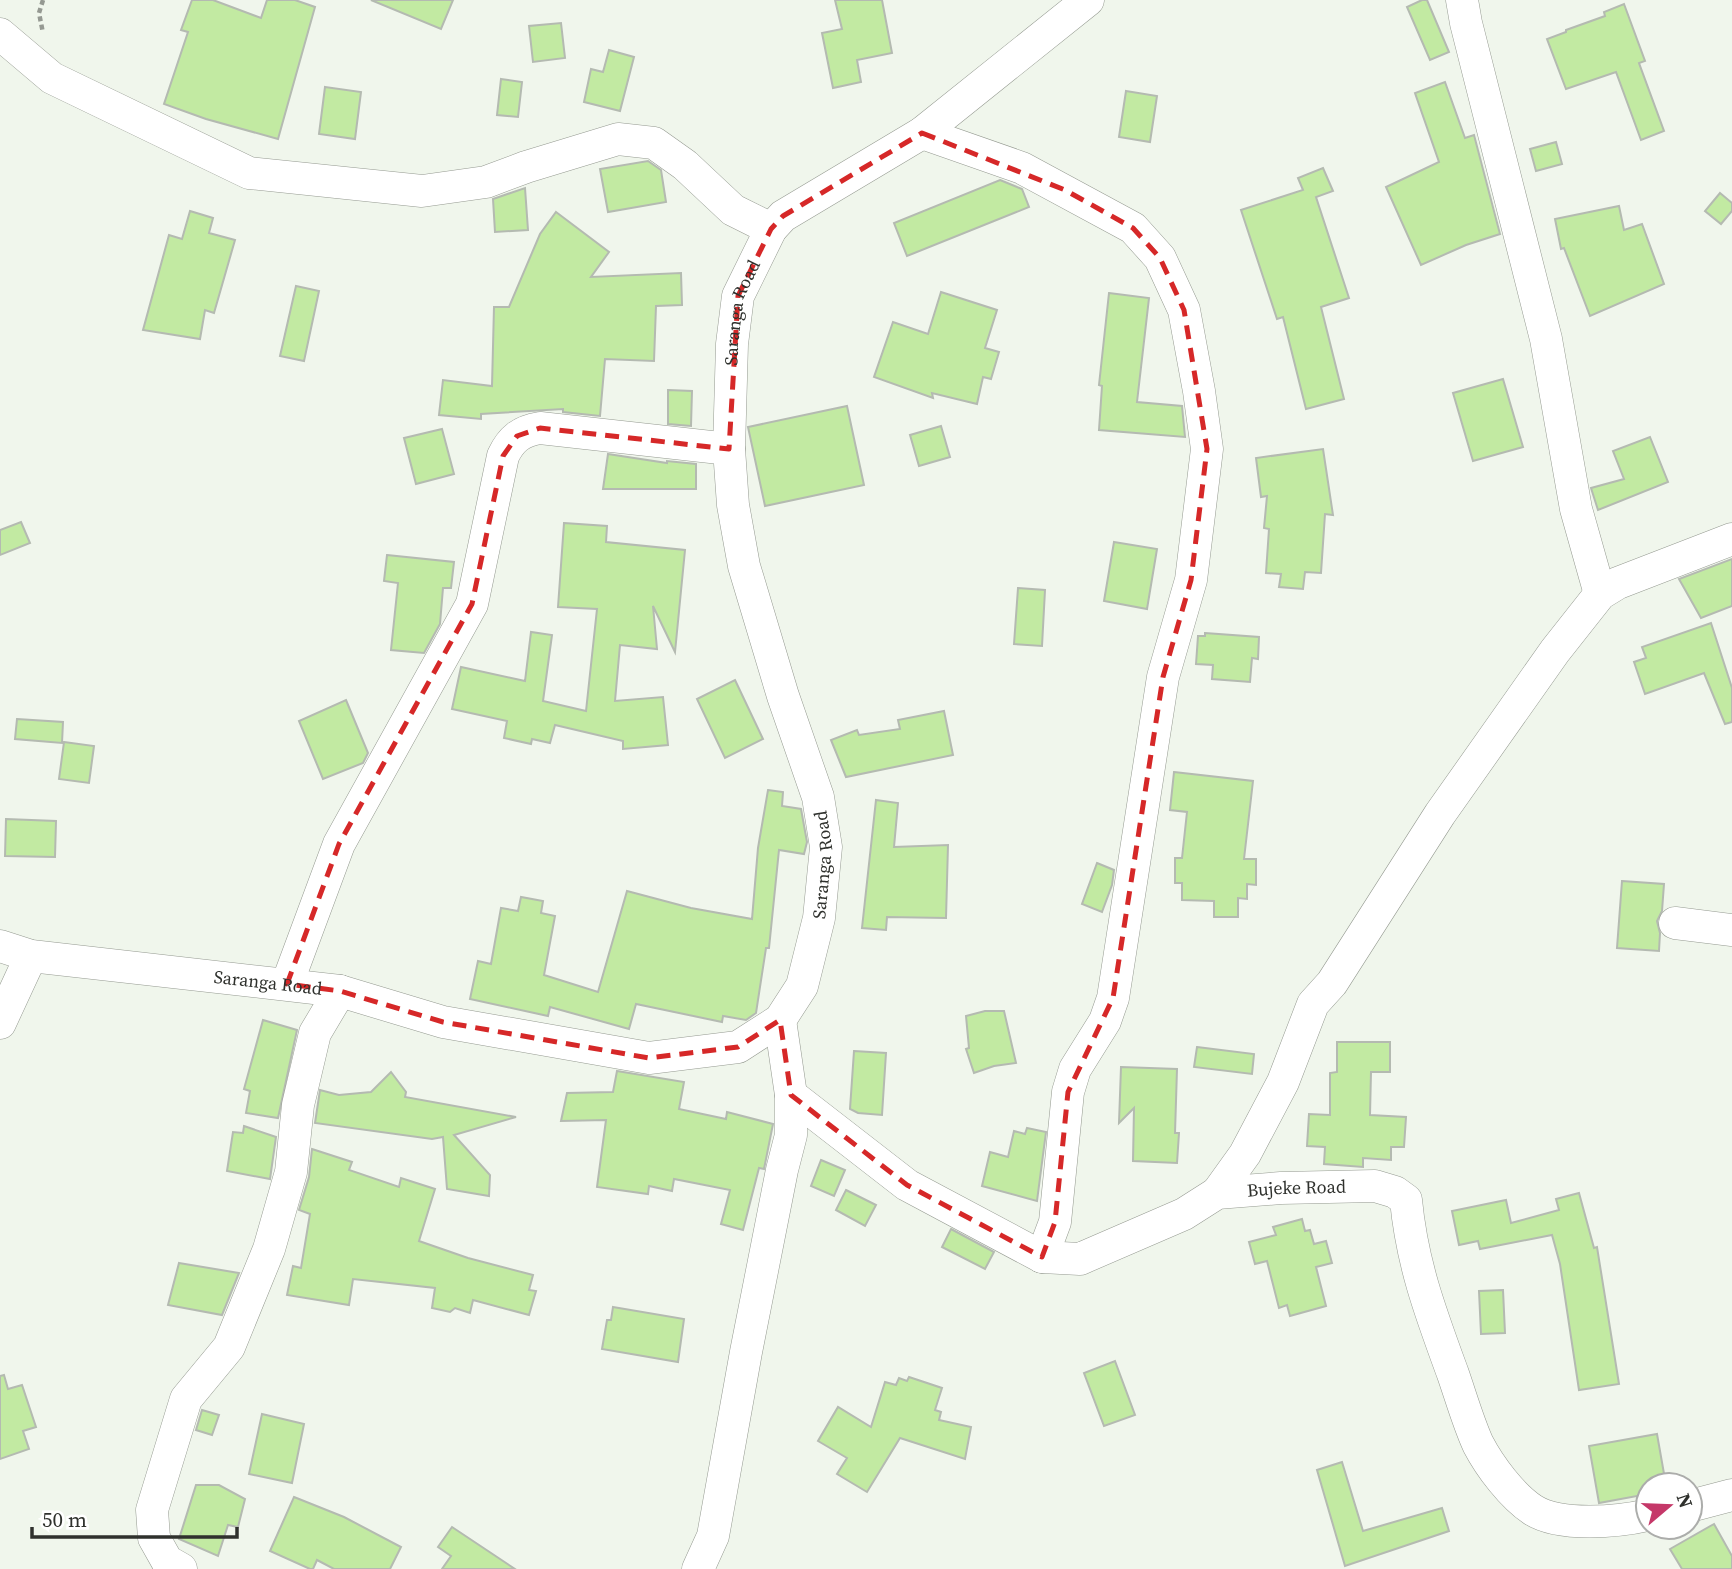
<svg xmlns="http://www.w3.org/2000/svg" width="1732" height="1569" viewBox="0 0 1732 1569" font-family="'Source Serif 4',serif">
  <style>
    .building { fill: #c2eaa2; stroke: #b4bab1; stroke-width: 2 }
    .lines { fill: none; stroke-linecap: round; stroke-linejoin: round }
    .minor-casing { stroke: #959a91; stroke-width: 33 }
    .path { stroke: #959992; stroke-width: 4.5; stroke-dasharray: 5 3.5; stroke-linecap: butt }
    .minor { stroke: #fff; stroke-width: 32 }
    .marked { fill: none; stroke: #d62828; stroke-width: 5; stroke-dasharray: 14 9; stroke-linejoin: round }
    .labels { text-anchor: middle; stroke-width: 7; stroke-linejoin: round; paint-order: stroke }
    .street-label { font-size: 18px; fill: #2f312d; stroke: #fff }
  </style>
  <rect width="100%" height="100%" fill="#f0f6ec"/>
  <g class="building">
    <path d="M192,0H213L261,18L267,0H295L315,7L278,139L206,119L164,104L188,32L181,30Z"/>
    <path d="M371,0H453L441,29Z"/>
    <path d="M835,0H882L892,53L857,60L861,82L833,88L822,33L842,29Z"/>
    <path d="M1422,0H1427L1449,52L1430,60L1407,7Z"/>
    <path d="M1624,4L1645,61L1639,63L1664,131L1641,140L1616,72L1566,89L1547,39L1566,32V30L1605,16L1604,12Z"/>
    <path d="M561,23L565,58L533,62L529,26Z"/>
    <path d="M609,50L634,57L620,111L584,102L591,69L603,72Z"/>
    <path d="M501,79L522,82L518,117L497,115Z"/>
    <path d="M1445,82L1465,138L1474,135L1500,234L1466,245L1421,265L1386,187L1439,162L1415,93Z"/>
    <path d="M325,87L361,92L355,139L319,134Z"/>
    <path d="M1126,91L1157,96L1150,142L1119,137Z"/>
    <path d="M1556,142L1562,164L1536,171L1530,149Z"/>
    <path d="M648,161L661,170L666,202L608,212L600,169Z"/>
    <path d="M1323,168L1333,191L1316,197L1349,298L1321,307L1344,399L1306,409L1283,317L1277,319L1241,210L1303,190L1298,178Z"/>
    <path d="M1000,180L1022,189L1029,207L907,256L894,223Z"/>
    <path d="M525,188L528,230L495,232L493,199Z"/>
    <path d="M1720,193L1732,203V211L1721,224L1705,211Z"/>
    <path d="M1619,206L1624,230L1642,224L1664,284L1590,316L1564,248L1561,249L1555,219Z"/>
    <path d="M190,211L213,218L209,233L235,240L214,313L205,310L200,339L143,330L169,235L182,239Z"/>
    <path d="M556,212L609,252L591,277L681,273L682,305L656,306L654,361L605,359L600,416L563,412V409L481,414V419L439,415L443,380L492,386L494,307H509L540,234Z"/>
    <path d="M296,286L319,291L304,361L280,356Z"/>
    <path d="M941,292L997,310L985,348L999,352L991,379L983,377L977,404L932,393L933,398L874,377L893,322L928,334Z"/>
    <path d="M1109,293L1149,298L1137,402L1182,406L1185,437L1099,430L1102,386L1099,385Z"/>
    <path d="M1503,379L1523,447L1473,461L1453,393Z"/>
    <path d="M668,390L692,391L691,426L668,424Z"/>
    <path d="M847,406L864,485L765,506L748,427Z"/>
    <path d="M941,426L950,457L919,466L910,435Z"/>
    <path d="M442,429L454,474L416,484L404,438Z"/>
    <path d="M1650,437L1668,482L1598,510L1591,488L1624,479L1613,451Z"/>
    <path d="M1323,449L1333,515L1325,514L1321,573L1305,572L1303,589L1279,587L1281,574L1266,573L1269,529L1264,528L1267,496L1261,497L1256,458Z"/>
    <path d="M608,454L667,463V461L696,464V489H603Z"/>
    <path d="M21,522L30,543L0,555V530Z"/>
    <path d="M564,523L607,526L606,542L685,550L675,652L653,606L657,649L620,645L615,701L663,697L668,745L623,749V741L555,725L550,743L532,739L531,744L504,738L507,721L452,709L461,667L525,681L531,632L552,635L543,701L586,711L597,609L558,607Z"/>
    <path d="M1114,542L1157,549L1147,609L1104,601Z"/>
    <path d="M387,555L454,562L451,588H443L440,624L424,653L391,650L398,583L384,581Z"/>
    <path d="M1732,559V606L1701,618L1679,579Z"/>
    <path d="M1018,588L1045,590L1042,646L1014,644Z"/>
    <path d="M1711,623L1732,688V722L1725,724L1704,673L1645,694L1634,662L1646,658L1642,647Z"/>
    <path d="M1205,633L1259,637L1258,659L1252,658L1250,682L1212,679L1213,665L1196,664L1198,636H1205Z"/>
    <path d="M735,680L763,739L725,758L697,699Z"/>
    <path d="M346,700L368,753L363,763L323,779L299,721Z"/>
    <path d="M944,711L953,755L846,777L831,740L857,730L859,735L900,729L898,720Z"/>
    <path d="M17,719L63,722L62,743L15,739Z"/>
    <path d="M64,742L94,746L89,783L59,779Z"/>
    <path d="M1174,772L1253,781L1244,859H1256V885L1247,884V899L1238,898V917H1214V901L1182,900V883H1175V858H1182L1187,812L1170,810Z"/>
    <path d="M768,790L783,792L782,806L801,809L807,842L804,854L779,850L769,948H766L756,1013L746,1020L723,1016L722,1022L636,1004L629,1029L550,1007L548,1016L470,999L478,961L491,964L501,908L518,911L521,897L543,901L541,913L555,916L544,975L598,992L627,891L691,908L752,919L758,848Z"/>
    <path d="M876,800L898,803L894,847L948,845L946,918L887,917L886,930L862,928Z"/>
    <path d="M6,819L56,821L55,857L5,856Z"/>
    <path d="M1097,863L1114,870L1112,885L1102,912L1082,904Z"/>
    <path d="M1622,881L1664,884L1662,911L1657,921L1660,933L1659,951L1617,948Z"/>
    <path d="M985,1011H1004L1016,1063L994,1066L974,1073L966,1049L969,1048L966,1016Z"/>
    <path d="M263,1020L297,1030L278,1118L246,1113L250,1091L244,1089Z"/>
    <path d="M1337,1042H1390V1072H1371L1370,1115L1406,1117L1404,1147H1391V1160L1363,1158V1167L1324,1164L1325,1147L1307,1146L1309,1114L1330,1115V1073L1337,1072Z"/>
    <path d="M1197,1047L1254,1054L1252,1074L1194,1067Z"/>
    <path d="M854,1051L886,1053L882,1115L858,1113L850,1109Z"/>
    <path d="M1121,1067L1177,1069L1175,1133H1179L1177,1163L1133,1161L1134,1108L1119,1123Z"/>
    <path d="M617,1071L684,1082L679,1109L726,1119L727,1112L773,1124L764,1169L759,1168L743,1230L721,1224L730,1190L674,1179L672,1191L649,1186L648,1194L597,1187L606,1120L561,1121L567,1093L613,1092Z"/>
    <path d="M391,1072L406,1092L405,1097L516,1117L454,1135L490,1175L489,1196L447,1189L443,1137L432,1139L315,1123L320,1090L339,1095L371,1092Z"/>
    <path d="M244,1126L276,1137L270,1179L227,1171L233,1132L243,1133Z"/>
    <path d="M1027,1128L1046,1132L1037,1201L982,1186L990,1152L1008,1157L1014,1131L1025,1134Z"/>
    <path d="M312,1149L352,1162L349,1170L399,1187L401,1178L435,1189L419,1241L468,1258L533,1275L529,1290L536,1291L529,1315L473,1300L470,1313L455,1308L450,1312L432,1308L435,1288L353,1279L349,1305L287,1295L293,1266L301,1268L310,1214L299,1210L309,1177Z"/>
    <path d="M821,1160L845,1170L834,1196L811,1186Z"/>
    <path d="M846,1190L876,1205L865,1226L836,1210Z"/>
    <path d="M1579,1193L1594,1248L1597,1247L1619,1384L1579,1390L1560,1264L1552,1235L1480,1249L1478,1241L1459,1245L1452,1211L1506,1200L1511,1223L1559,1210L1556,1199Z"/>
    <path d="M1302,1219L1305,1231L1310,1230L1314,1244L1326,1241L1332,1263L1316,1267L1326,1306L1290,1316L1287,1305L1279,1308L1267,1261L1255,1264L1249,1242L1276,1235L1273,1227Z"/>
    <path d="M951,1229L994,1252L985,1269L942,1247Z"/>
    <path d="M179,1263L239,1273L222,1315L168,1305Z"/>
    <path d="M1503,1290L1505,1333L1481,1334L1479,1291Z"/>
    <path d="M613,1307L684,1319L678,1362L602,1349L607,1320H611Z"/>
    <path d="M1115,1361L1135,1415L1104,1426L1084,1373Z"/>
    <path d="M4,1375L8,1389L22,1385L36,1427L23,1431L29,1449L0,1459V1376Z"/>
    <path d="M909,1377L942,1388L935,1410L941,1412L939,1420L971,1427L965,1459L900,1438L867,1492L837,1474L847,1458L818,1441L838,1407L871,1427L885,1382L896,1385L899,1378L907,1381Z"/>
    <path d="M202,1410L219,1415L212,1435L196,1430Z"/>
    <path d="M262,1414L304,1424L292,1483L249,1474Z"/>
    <path d="M1657,1434L1666,1485H1648V1494L1599,1503L1589,1446Z"/>
    <path d="M1342,1462L1363,1531L1442,1508L1449,1531L1345,1566L1317,1470Z"/>
    <path d="M196,1485H219L245,1499L238,1527L228,1525L218,1556L179,1539Z"/>
    <path d="M294,1497L344,1517L401,1547L390,1569H334L317,1560L313,1569H310L270,1551Z"/>
    <path d="M1714,1524L1732,1556V1569H1682L1670,1549Z"/>
    <path d="M452,1527L515,1569H442L451,1556L438,1547Z"/>
  </g>
  <g class="lines">
    <defs>
      <g id="minor">
        <path d="M1462,0L1466,23L1546,339L1576,509L1600,594"/>
        <path d="M0,34L52,78L249,173L422,191L486,182L526,167L618,139L654,143L685,165L733,210L771,229"/>
        <path d="M922,133L1022,168L1133,228L1160,258L1184,310L1199,391L1207,449L1191,580L1163,677L1113,998L1105,1021L1075,1069L1068,1092L1055,1222L1042,1257"/>
        <path d="M1675,923L1732,930"/>
        <path id="s1" d="M0,946L31,956L340,991L443,1022L649,1058L738,1047L780,1020L802,986L819,918L826,847L818,797L783,696L744,566L733,505L729,449L732,344L738,296L771,229L783,216L922,133L1088,0"/>
        <path d="M287,984L339,844L472,604L503,456C511,439 521,431 540,428L729,449"/>
        <path d="M0,1023L31,956"/>
        <path id="s2" d="M791,1095L907,1185L1042,1257L1080,1259L1184,1214L1217,1193L1281,1188L1375,1186L1395,1192L1406,1200C1412,1264 1431,1314 1453,1374C1461,1397 1468,1422 1478,1444C1490,1467 1512,1496 1533,1510C1560,1527 1618,1522 1648,1515"/>
        <path d="M1217,1193L1245,1154L1283,1082L1313,1004L1332,983L1440,814L1555,651L1600,594L1618,583L1732,539"/>
        <path d="M1690,1506L1732,1495"/>
        <path d="M181,1569L167,1561L154,1538L152,1510L186,1399L229,1347L269,1249L291,1172L298,1105L315,1033L340,991"/>
        <path d="M698,1569L713,1536L746,1352L782,1170L791,1135V1095L780,1020"/>
      </g>
    </defs>
    <use href="#minor" class="minor-casing"/>
    <path class="path" d="M43,0L39,13L43,33"/>
    <use href="#minor" class="minor"/>
  </g>
  <path class="marked" d="M922,133L1065,190L1133,228L1160,258L1184,310L1207,449L1191,580L1163,677L1113,998L1068,1092L1055,1222L1042,1257L907,1185L791,1095L780,1020L738,1047L649,1058L443,1022L340,991L287,984L339,844L472,604L503,456L517,436L540,428L729,449L738,296L771,229L783,216Z"/>
  <g class="labels">
    <g class="street-label">
      <text dy="6" stroke="none"><textPath href="#s1" startOffset="1531">Saranga Road</textPath></text>
      <text dy="6" stroke="none"><textPath href="#s1" startOffset="964">Saranga Road</textPath></text>
      <text dy="6" stroke="none"><textPath href="#s1" startOffset="271">Saranga Road</textPath></text>
      <text dy="6" stroke="none"><textPath href="#s2" startOffset="570">Bujeke Road</textPath></text>
    </g>
  </g>
  <g transform="translate(1669 1506) rotate(71)"><circle r="33" fill="#ffffff" stroke="#acadab" stroke-width="2"/>
  <path d="M0-5L12 26L0 18L-12 26Z" fill="#c53869"/>
  <text y="-10" font-size="19" font-weight="bold" text-anchor="middle" fill="#2f312d">N</text>
  </g>
  <path d="M32 1527v10h205v-10" fill="none" stroke="#2f312d" stroke-width="3.5"/>
  <text x="42" y="1527" font-size="21" fill="#2f312d" stroke="#ffffff" stroke-width="5" paint-order="stroke">50 m</text>
</svg>
